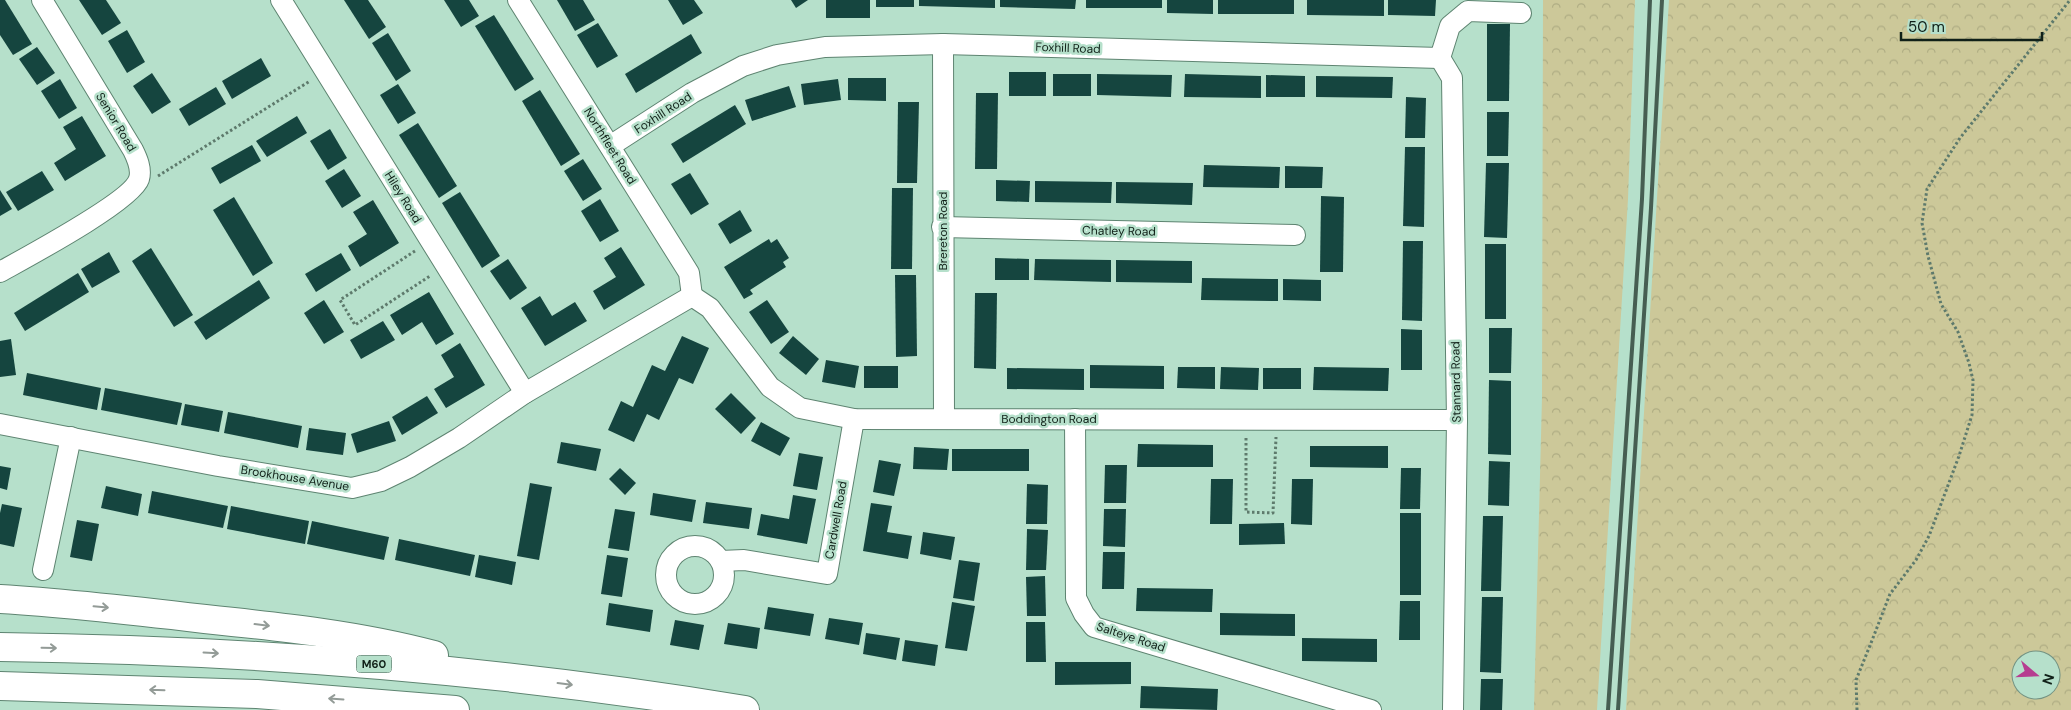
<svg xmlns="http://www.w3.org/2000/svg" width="2071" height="710" viewBox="0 0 2071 710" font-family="'DM Sans',sans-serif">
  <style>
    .forest { fill: url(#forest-crowns); fill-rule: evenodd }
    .building { fill: #15453f }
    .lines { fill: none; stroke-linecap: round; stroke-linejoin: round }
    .minor-casing { stroke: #5e8471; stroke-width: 22 }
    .motorway-casing { stroke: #5e8471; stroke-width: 30 }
    .path { stroke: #5e7a6c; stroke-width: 3; stroke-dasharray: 2.5 2.5; stroke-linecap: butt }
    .minor { stroke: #fff; stroke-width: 20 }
    .motorway { stroke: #fff; stroke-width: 28 }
    .rail { stroke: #465e52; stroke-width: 4 }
    .oneway { stroke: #939b97 }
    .labels { text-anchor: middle; stroke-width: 5; stroke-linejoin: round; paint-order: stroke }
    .shield { fill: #b6e0cb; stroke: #425a4e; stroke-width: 1 }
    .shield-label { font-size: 11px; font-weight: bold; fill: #102018 }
    .street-label { font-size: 12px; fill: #102018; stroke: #b6e0cb }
  </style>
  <defs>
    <pattern id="forest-crowns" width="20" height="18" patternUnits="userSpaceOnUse" patternTransform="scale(1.25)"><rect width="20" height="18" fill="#ccc899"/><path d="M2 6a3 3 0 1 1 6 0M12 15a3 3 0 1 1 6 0" fill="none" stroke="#aeac83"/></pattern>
  </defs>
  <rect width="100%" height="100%" fill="#b6e0cb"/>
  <g class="forest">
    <path d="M1543,0H1635L1628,199L1597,710H1534L1542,397Z"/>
    <path d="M1669,0H2071V710H1626ZM2021,660H2051V690H2021Z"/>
  </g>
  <g class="building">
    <path d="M0,0H5L32,44L13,55L0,35Z"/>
    <path d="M79,0H106L121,23L102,35Z"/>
    <path d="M344,0H368L386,27L369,39Z"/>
    <path d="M444,0H469L479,16L461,27Z"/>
    <path d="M557,0H583L595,20L575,31Z"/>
    <path d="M668,0H694L703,13L683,25Z"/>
    <path d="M791,0H808L796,8Z"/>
    <rect x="826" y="0" width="44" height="18"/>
    <rect x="876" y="0" width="38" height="7"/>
    <path d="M919,0H995V8L919,6Z"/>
    <path d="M1000,0H1076L1075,9L1000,7Z"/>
    <rect x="1086" y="0" width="76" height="8"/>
    <path d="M1167,0H1213V14L1167,13Z"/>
    <rect x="1218" y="0" width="76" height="14"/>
    <path d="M1307,0H1384V16L1307,15Z"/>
    <path d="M1388,0H1436L1435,16L1388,15Z"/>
    <path d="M494,15L534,79L515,91L475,26Z"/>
    <path d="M598,23L618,56L597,68L577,35Z"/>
    <path d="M1487,24H1510L1509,101H1487Z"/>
    <path d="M127,30L145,62L127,73L108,41Z"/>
    <path d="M388,33L411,71L396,81L372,43Z"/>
    <path d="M691,34L702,53L636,93L625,74Z"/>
    <path d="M37,47L55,73L37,85L19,59Z"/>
    <path d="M261,58L271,76L232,99L222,81Z"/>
    <rect x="1009" y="72" width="37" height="24"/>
    <path d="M152,73L171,102L152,114L133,86Z"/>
    <rect x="1053" y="74" width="38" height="22"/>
    <path d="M1097,74L1172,75L1171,97L1097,95Z"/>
    <path d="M1185,74L1261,76V98L1184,97Z"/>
    <path d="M1266,75L1305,76V97H1266Z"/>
    <path d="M1316,76L1393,77L1392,98L1316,97Z"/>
    <path d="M848,78H886V101L848,100Z"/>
    <path d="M60,79L77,108L59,119L41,91Z"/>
    <path d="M838,79L841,100L804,105L801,84Z"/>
    <path d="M398,84L416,113L398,124L380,95Z"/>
    <path d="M789,86L796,107L752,121L745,100Z"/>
    <path d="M216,87L226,104L189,126L179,109Z"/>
    <path d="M540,90L580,154L561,166L522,101Z"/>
    <path d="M976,93H998L997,169H975Z"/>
    <path d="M1406,97L1426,98L1425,138H1405Z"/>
    <path d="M898,102H919L917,183H897Z"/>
    <path d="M735,105L746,124L683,163L671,144Z"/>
    <path d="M1487,112H1509L1508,156H1487Z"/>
    <path d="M82,116L106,156L65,181L54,163L76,149L63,127Z"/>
    <path d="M297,116L307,133L267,157L256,141Z"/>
    <path d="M418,123L457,186L439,198L399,135Z"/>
    <path d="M330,129L347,158L328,170L310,141Z"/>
    <path d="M252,145L261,161L220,184L211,168Z"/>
    <path d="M1405,147H1425L1424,227L1403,226Z"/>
    <path d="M583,159L602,189L583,201L564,171Z"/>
    <path d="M1486,163H1509L1507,238L1484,237Z"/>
    <path d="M1204,165L1280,167L1279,188L1203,187Z"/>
    <path d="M1285,166L1323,167L1322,188H1285Z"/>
    <path d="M344,169L361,196L342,208L325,181Z"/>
    <path d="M42,171L54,190L18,211L6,192Z"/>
    <path d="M690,173L709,204L691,215L671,184Z"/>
    <path d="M996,180L1030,181L1029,202L996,201Z"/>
    <path d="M1035,181L1112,182L1111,203L1035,202Z"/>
    <path d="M1116,182L1193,183L1192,205L1116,203Z"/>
    <path d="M892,188H913L912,269H891Z"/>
    <path d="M0,190L12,209L0,216Z"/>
    <path d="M460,192L500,256L482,268L442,203Z"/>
    <path d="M1321,196L1344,197L1343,272H1320Z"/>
    <path d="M234,197L273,263L253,276L213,210Z"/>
    <path d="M600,199L619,231L600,242L581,211Z"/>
    <path d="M373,200L399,243L360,267L348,246L367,234L353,212Z"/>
    <path d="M740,210L752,231L730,244L718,224Z"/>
    <path d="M769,239L771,243L777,239L789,258L783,262L786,267L750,290L753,294L744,299L724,267Z"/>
    <path d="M1403,241H1423L1422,321L1402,320Z"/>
    <rect x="1485" y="244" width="21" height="75"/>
    <path d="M621,247L645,285L604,310L593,291L616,277L604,258Z"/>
    <path d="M151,248L193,315L174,327L132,261Z"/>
    <path d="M109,252L120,272L92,288L81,269Z"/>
    <path d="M341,253L351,270L316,292L305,274Z"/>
    <path d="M995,258L1029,259V280H995Z"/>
    <path d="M508,259L527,288L510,300L490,271Z"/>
    <path d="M1035,259L1111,260V282L1034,280Z"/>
    <path d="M1116,260L1192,261V283L1116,282Z"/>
    <path d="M78,273L89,292L25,331L14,313Z"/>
    <path d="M895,275H916L917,356L896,357Z"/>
    <path d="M1202,278L1278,279V301L1201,300Z"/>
    <path d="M1283,279L1321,280V301L1283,300Z"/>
    <path d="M259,280L270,298L206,340L194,322Z"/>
    <path d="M429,292L454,334L436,345L422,322L402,335L390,315Z"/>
    <path d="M975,293H997L996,369L974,368Z"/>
    <path d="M540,296L552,316L575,302L587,321L545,346L521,308Z"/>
    <path d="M324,300L344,332L324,344L304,313Z"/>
    <path d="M767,300L789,332L771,344L749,312Z"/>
    <path d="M383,321L395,340L361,359L350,340Z"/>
    <path d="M1489,328H1512L1511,373H1489Z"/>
    <path d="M1401,329L1422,330V370H1401Z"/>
    <path d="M682,336L709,348L693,384L679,378L659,420L647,414L634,442L608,430L621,401L633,407L652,365L665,371Z"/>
    <path d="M793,336L819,359L806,375L779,353Z"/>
    <path d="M11,339L16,375L0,377V341Z"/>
    <path d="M460,343L485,385L446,408L434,389L454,377L441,355Z"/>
    <path d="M826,360L859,366L855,388L822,382Z"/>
    <path d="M1090,365L1164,366V389L1090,388Z"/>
    <rect x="864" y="366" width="34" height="22"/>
    <path d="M1178,367H1215V389L1177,388Z"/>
    <path d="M1221,367L1259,368L1258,390L1220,389Z"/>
    <path d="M1314,367L1389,368L1388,391L1313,390Z"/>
    <path d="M1007,368L1084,369V390L1007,389Z"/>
    <rect x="1263" y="368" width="38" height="21"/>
    <path d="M27,373L101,388L97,410L23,395Z"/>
    <path d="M1489,380L1511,381V455L1488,454Z"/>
    <path d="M105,388L182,403L177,425L101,410Z"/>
    <path d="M731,393L756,418L741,434L715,409Z"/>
    <path d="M427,396L438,413L402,435L392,417Z"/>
    <path d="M185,404L223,411L219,432L181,425Z"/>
    <path d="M228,412L302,426L298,448L224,433Z"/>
    <path d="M389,421L396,441L357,453L351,434Z"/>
    <path d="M761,422L790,438L780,456L751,441Z"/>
    <path d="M309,428L346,433L343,455L306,450Z"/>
    <path d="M561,442L601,449L596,471L557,463Z"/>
    <path d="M1138,444L1213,445V467H1137Z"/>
    <path d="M1310,446H1388V468L1310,467Z"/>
    <path d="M914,447L949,449L947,470L913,469Z"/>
    <rect x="952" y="449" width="77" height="22"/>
    <path d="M799,453L823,457L817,490L793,486Z"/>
    <path d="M879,460L901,464L894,496L873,492Z"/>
    <path d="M1489,461L1510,462L1509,506L1488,505Z"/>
    <path d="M1105,465H1127L1126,503H1104Z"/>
    <path d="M0,466L11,468L7,490L0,488Z"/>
    <path d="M620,468L636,483L625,495L609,479Z"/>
    <path d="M1401,468H1421L1420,509H1400Z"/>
    <path d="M1211,479H1233L1232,524H1210Z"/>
    <path d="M1292,479H1313L1312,525L1291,524Z"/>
    <path d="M530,483L552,487L539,560L517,556Z"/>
    <path d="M1027,484L1048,485L1047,524H1026Z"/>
    <path d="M106,486L142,494L138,516L101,508Z"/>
    <path d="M152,491L228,506L223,528L148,513Z"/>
    <path d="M653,493L696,500L692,522L650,515Z"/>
    <path d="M793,495L816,499L807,544L757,535L761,514L789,519Z"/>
    <path d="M706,502L752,508L749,529L703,523Z"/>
    <path d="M871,503L892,506L887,532L912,536L908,559L863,551Z"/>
    <path d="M2,504L22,508L14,547L0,544V513Z"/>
    <path d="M231,506L309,521L305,544L227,529Z"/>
    <path d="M615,509L635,512L629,551L608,548Z"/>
    <path d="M1104,509H1126L1125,547L1103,546Z"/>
    <rect x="1400" y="513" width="21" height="82"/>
    <path d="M1483,516H1503L1501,591H1481Z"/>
    <path d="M77,520L99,524L92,561L70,557Z"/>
    <path d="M312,521L389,537L384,560L307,544Z"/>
    <path d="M1284,523L1285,544L1239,545V524Z"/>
    <path d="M1027,529L1048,530L1046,570H1026Z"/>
    <path d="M923,532L955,537L951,560L920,554Z"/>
    <path d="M399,539L475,555L470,576L395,560Z"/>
    <path d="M1103,552H1125L1124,589H1102Z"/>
    <path d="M479,555L516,562L512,585L475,577Z"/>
    <path d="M607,555L628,558L622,597L601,594Z"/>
    <path d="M959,560L980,563L974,601L953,598Z"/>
    <path d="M1045,576L1046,616H1027L1026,577Z"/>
    <path d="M1137,588L1213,589L1212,612L1136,611Z"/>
    <path d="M1482,597H1503L1501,673L1480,672Z"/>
    <path d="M1400,601H1420V640H1399Z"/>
    <path d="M952,602L975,606L967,651L945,648Z"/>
    <path d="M609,603L653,610L650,632L606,625Z"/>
    <path d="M768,607L814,614L810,636L764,629Z"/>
    <path d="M1220,613L1295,614V636L1220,635Z"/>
    <path d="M829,618L863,623L859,645L825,639Z"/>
    <path d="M675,620L704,625L699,650L670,645Z"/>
    <path d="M1026,622H1045L1046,662H1026Z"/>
    <path d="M728,623L760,628L757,649L724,644Z"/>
    <path d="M866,633L900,638L896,660L863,654Z"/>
    <path d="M1302,638L1377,639V662L1302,661Z"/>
    <path d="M905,640L938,645L935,666L902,661Z"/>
    <path d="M1055,662H1131V684L1055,685Z"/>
    <path d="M1481,679H1503L1502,710H1480Z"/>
    <path d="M1141,686L1218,689L1217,710L1140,708Z"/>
  </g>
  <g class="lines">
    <defs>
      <g id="minor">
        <path d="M281,0L525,393"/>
        <path d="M518,0L689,273L692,296"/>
        <path d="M943,44L944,418"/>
        <path d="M1440,58L1452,78L1457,420L1453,710"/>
        <path d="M610,146L692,93L743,66L777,55L825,47L943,44L1440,58L1450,26L1468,11L1521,13"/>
        <path d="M942,227L1295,235"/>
        <path d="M0,272C25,258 132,201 139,179C142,169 137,158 133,150L42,0"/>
        <path d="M692,296L710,308L770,387L800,408L854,419L1457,420"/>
        <path d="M1075,419L1076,598L1084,614L1094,627L1371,710"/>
        <path d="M0,424L218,466L352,488L381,481L410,467L459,438L525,393L692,296"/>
        <circle cx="695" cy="575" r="29"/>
        <path d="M721,561L744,560L827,574L854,419"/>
        <path d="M43,570L71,437"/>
      </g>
      <g id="motorway">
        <path d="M0,599C68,603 137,611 205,619C282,627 359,635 434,655"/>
        <path d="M0,647C250,650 498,669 745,710"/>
        <path d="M0,686L257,694L455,710"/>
      </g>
    </defs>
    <use href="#minor" class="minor-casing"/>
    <use href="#motorway" class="motorway-casing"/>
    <g class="path">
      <path d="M158,176L310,81"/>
      <path d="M415,251L340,300L355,325L430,276"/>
      <path d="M1246,438V512L1273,513L1276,437"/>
      <path d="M1857,710L1856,680L1871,643L1890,594L1916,560L1929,536L1959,456L1972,415L1973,380L1969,363L1958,332L1941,304L1928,256L1922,223L1927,189L1960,138L2070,0"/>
    </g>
    <use href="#minor" class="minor"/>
    <use href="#motorway" class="motorway"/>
    <g class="rail">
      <path d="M1608,710L1642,199L1650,0"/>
      <path d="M1618,710L1651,208L1662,0"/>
    </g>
  </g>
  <defs><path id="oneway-shaft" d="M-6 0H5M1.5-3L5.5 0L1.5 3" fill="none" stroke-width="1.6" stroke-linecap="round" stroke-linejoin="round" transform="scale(1.25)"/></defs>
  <g class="oneway">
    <use href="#oneway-shaft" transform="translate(101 607) rotate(5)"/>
    <use href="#oneway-shaft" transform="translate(262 625) rotate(7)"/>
    <use href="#oneway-shaft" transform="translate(49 648) rotate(1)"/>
    <use href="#oneway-shaft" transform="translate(211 653) rotate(3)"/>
    <use href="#oneway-shaft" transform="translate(565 684) rotate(7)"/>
    <use href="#oneway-shaft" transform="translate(157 690) rotate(-178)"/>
    <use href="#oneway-shaft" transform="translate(336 699) rotate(-176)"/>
  </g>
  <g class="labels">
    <rect class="shield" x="356.5" y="655.5" width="35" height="17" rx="4"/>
    <g class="shield-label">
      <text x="374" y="668">M60</text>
    </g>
    <g class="street-label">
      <text transform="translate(1068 48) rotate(2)" y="4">Foxhill Road</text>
      <text transform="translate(663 113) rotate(-33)" y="4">Foxhill Road</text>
      <text transform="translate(116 122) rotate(59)" y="4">Senior Road</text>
      <text transform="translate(610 146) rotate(58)" y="4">Northfleet Road</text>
      <text transform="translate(403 197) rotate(58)" y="4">Hiley Road</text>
      <text transform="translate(943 231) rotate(-90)" y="4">Brereton Road</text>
      <text transform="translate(1119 231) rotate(1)" y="4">Chatley Road</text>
      <text transform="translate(1456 382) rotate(-91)" y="4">Stannard Road</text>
      <text x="1049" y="423">Boddington Road</text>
      <text transform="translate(295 478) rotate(9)" y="4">Brookhouse Avenue</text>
      <text transform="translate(836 520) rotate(-80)" y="4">Cardwell Road</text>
      <text transform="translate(1131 637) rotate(18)" y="4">Salteye Road</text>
    </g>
  </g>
  <g transform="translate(2036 675) rotate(109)"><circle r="24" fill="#b6e0cb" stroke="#749383"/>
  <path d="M0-4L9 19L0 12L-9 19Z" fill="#b63d90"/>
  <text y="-8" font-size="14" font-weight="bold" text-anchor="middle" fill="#102018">N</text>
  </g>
  <path d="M1901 32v8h141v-8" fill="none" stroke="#102018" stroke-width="2.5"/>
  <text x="1908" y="32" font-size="15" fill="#102018" stroke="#b6e0cb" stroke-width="4" paint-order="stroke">50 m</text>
</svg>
